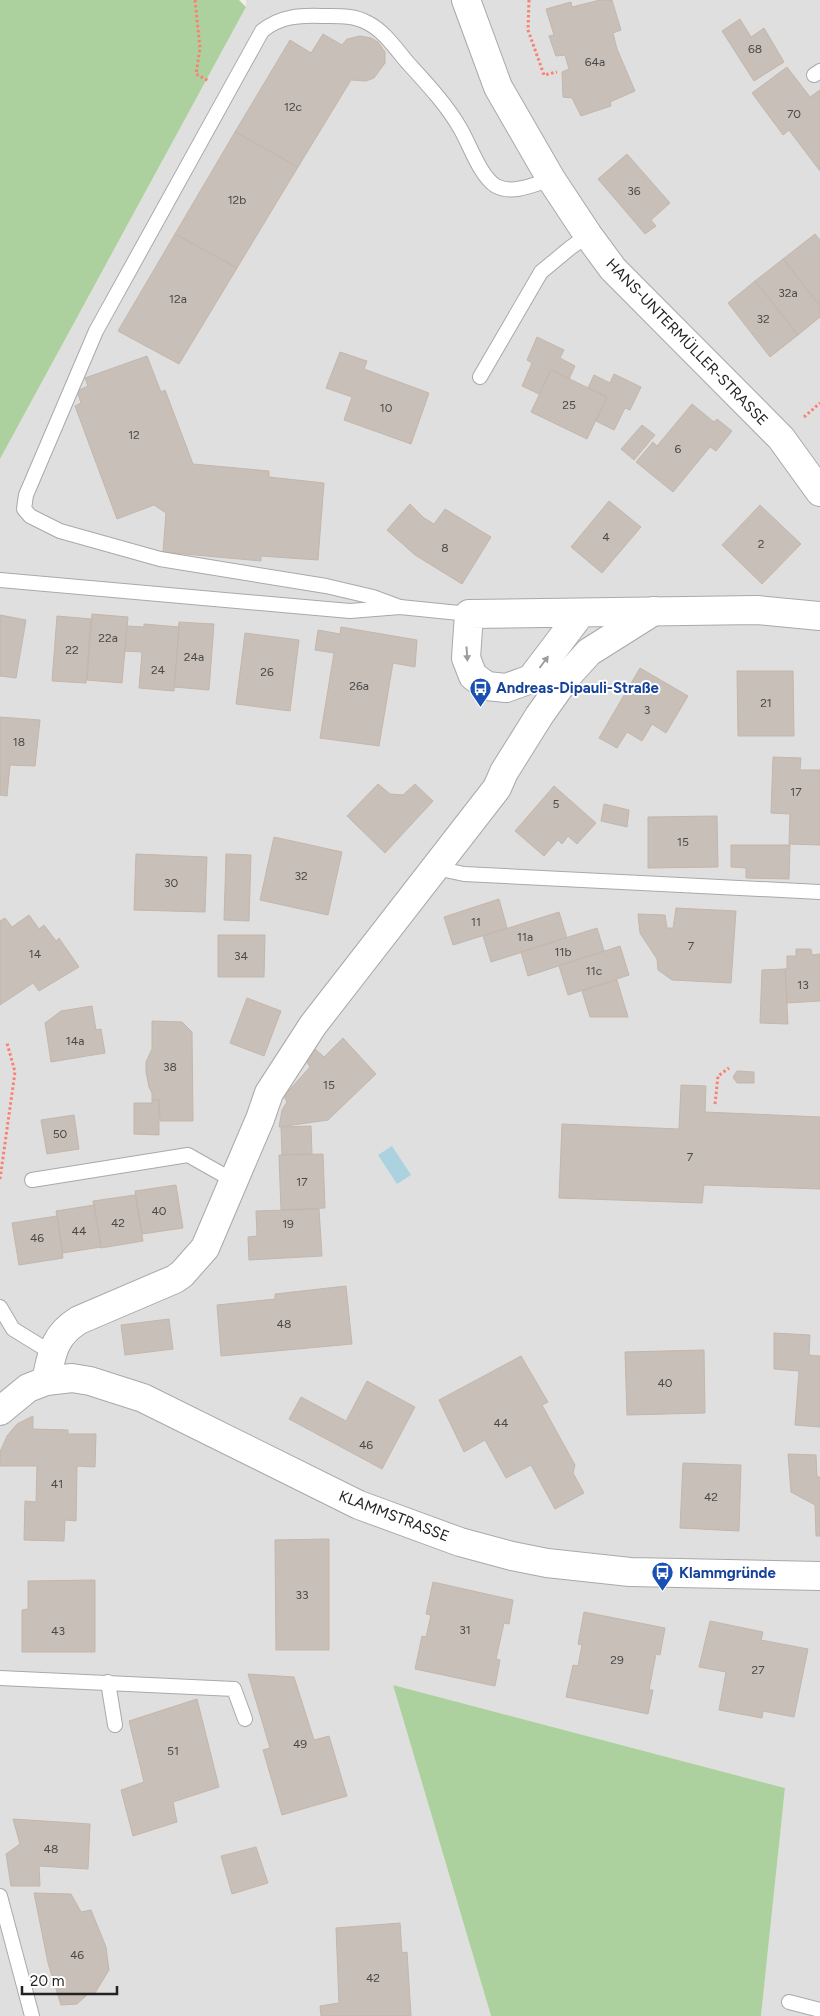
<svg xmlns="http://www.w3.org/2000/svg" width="820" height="2016" viewBox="0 0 820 2016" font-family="Figtree,sans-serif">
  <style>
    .residential { fill: #e0dfdf }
    .forest { fill: #add19e }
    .water { fill: #aad3df }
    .building { fill: #c7bfb8; stroke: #c4b6ab }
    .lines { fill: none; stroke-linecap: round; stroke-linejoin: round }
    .service-casing { stroke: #a9a9a9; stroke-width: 16 }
    .minor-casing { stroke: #a9a9a9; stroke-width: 30 }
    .path { stroke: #fa8072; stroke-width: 3; stroke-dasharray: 2.5 2.5; stroke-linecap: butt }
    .service { stroke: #fff; stroke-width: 14 }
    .minor { stroke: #fff; stroke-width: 28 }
    .oneway { fill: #9c9c9c }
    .labels { text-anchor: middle; stroke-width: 4; stroke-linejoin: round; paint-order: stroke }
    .number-label { font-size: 12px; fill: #4b4948 }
    .street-label { font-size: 15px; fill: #222; stroke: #fff }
    .transit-label { font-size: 15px; font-weight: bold; fill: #164399; stroke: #fff; text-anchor: start }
  </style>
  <rect width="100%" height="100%" fill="#f2efe9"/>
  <path class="residential" d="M246,0H820V2016H761L785,1788L393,1685L491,2016H0V459L246,7Z"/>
  <g class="forest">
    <path d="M0,0H239L246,7L0,459Z"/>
    <path d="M393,1685L785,1788L761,2016H491Z"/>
  </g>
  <path class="water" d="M392,1146L411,1175L397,1184L378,1155Z"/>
  <g class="building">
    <path d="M600,0H612L621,30L613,33L617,49L635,91L610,102L611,106L581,116L572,98L563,97L562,72L569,69L565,55L556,56L549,36L554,35L546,9L571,2L572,7Z"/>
    <path d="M740,19L751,37L764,28L784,62L754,81L722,31Z"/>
    <path d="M323,34L342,45L347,39L360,36L371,38L378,42L385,52V63L374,78L366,81L351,80L298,167L235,132L290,40L311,53Z"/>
    <path d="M787,67L810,97L820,90V171L789,130L783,135L752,93Z"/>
    <path d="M235,132L298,167L237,268L175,234Z"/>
    <path d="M627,154L670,203L651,220L656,226L645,234L598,179Z"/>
    <path d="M175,234L237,268L179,364L118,331Z"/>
    <path d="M815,234L820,240V306L783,259Z"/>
    <path d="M783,259L820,306V317L798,335L755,281Z"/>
    <path d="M755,281L798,335L770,357L728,303Z"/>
    <path d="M537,337L564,350L560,358L575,366L569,379L551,370L539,394L522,386L532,363L527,360Z"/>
    <path d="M340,352L367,361L364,369L429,393L411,444L344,420L352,397L326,388Z"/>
    <path d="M147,356L161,392L165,390L193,464L269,471V477L324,483L318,560L261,556V561L163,552L166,513L154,505L117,519L75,406L81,403L77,391L88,386L85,378Z"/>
    <path d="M551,370L607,397L587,439L531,412Z"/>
    <path d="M614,374L641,387L630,410L625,408L614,430L596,421L607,397L588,388L594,375L610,383Z"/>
    <path d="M692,404L714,422L717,419L732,431L716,451L710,447L673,492L636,462L653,442L657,446Z"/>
    <path d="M642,425L655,435L634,460L621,449Z"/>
    <path d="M609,501L641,527L602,573L571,547Z"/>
    <path d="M410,504L424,518L434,524L445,509L491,537L462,584L415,555L387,530Z"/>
    <path d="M760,505L801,544L762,584L722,545Z"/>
    <path d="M92,614L128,617L122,683L87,680Z"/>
    <path d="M0,615L26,620L16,678L0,676Z"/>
    <path d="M57,616L91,619L86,683L52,681Z"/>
    <path d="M179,622L214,624L209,690L174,687Z"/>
    <path d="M144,624L179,627L174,691L139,688L142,652L125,651L127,626L144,627Z"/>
    <path d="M341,627L417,640L415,667L393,663L379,746L320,738L334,653L315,650L318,630L340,634Z"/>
    <path d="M245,633L299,640L290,711L236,704Z"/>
    <path d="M640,668L688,696L666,733L652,724L642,741L627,732L617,748L599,738Z"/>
    <path d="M737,671H793L794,736H738Z"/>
    <path d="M0,717L40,720L35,766L10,765L7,796L0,795Z"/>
    <path d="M773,757L801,758L800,770H820V845L789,844L790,814L771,813Z"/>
    <path d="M378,784L390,794L403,795L415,784L433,801L385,853L347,816Z"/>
    <path d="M554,786L596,823L577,844L568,836L562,844L558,840L544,856L515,831Z"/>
    <path d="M604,804L629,810L627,827L601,821Z"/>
    <path d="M717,816L718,867L648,868V817Z"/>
    <path d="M274,837L342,852L328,915L260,900Z"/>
    <path d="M731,845H790L789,879L746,878V868L731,867Z"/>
    <path d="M136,854L207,857L205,912L134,910Z"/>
    <path d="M226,854L251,855L249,921L224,920Z"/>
    <path d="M499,899L507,928L453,945L444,917Z"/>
    <path d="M676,908L736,911L731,983L672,980L658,970L657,959L640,933L638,914L665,915L667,928H673Z"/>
    <path d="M559,912L567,938L491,962L483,936Z"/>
    <path d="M29,915L39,929L44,925L56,941L59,938L79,967L39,991L33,983L0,1005V921L5,918L12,927Z"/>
    <path d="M597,928L604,951L528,976L521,952Z"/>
    <path d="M218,935H265L264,977H218Z"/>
    <path d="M620,946L629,975L568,995L559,966Z"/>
    <path d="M796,949H811L812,955L820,954V1001L787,1003L785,969L787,968V956H796Z"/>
    <path d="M785,969L788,1024L760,1023L762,970Z"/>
    <path d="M617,980L628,1017H590L582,991Z"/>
    <path d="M247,998L281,1011L264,1056L230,1043Z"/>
    <path d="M92,1006L96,1030L101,1029L105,1053L51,1062L45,1023L61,1011Z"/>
    <path d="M152,1021L182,1022L192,1032L193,1121H160L159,1100H152V1093L149,1087L146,1072V1062L152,1049Z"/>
    <path d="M343,1038L376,1074L328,1120L279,1127L282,1110L287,1102L284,1096L310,1067L304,1057L314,1048L324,1057Z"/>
    <path d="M737,1071L754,1072V1083H737L733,1077Z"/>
    <path d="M681,1085L706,1086L705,1112L820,1117V1189L704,1185L702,1203L559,1198L562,1124L679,1129Z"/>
    <path d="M152,1100H159V1135L134,1134V1103H152Z"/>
    <path d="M74,1115L79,1149L47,1154L41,1120Z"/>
    <path d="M311,1126L312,1154L282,1155L281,1127Z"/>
    <path d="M323,1154L325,1208L281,1210L279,1155Z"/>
    <path d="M176,1185L183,1228L142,1234L135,1191Z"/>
    <path d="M135,1195L143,1241L101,1248L93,1201Z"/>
    <path d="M94,1205L101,1247L63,1253L56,1211Z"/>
    <path d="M319,1209L322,1256L249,1260L248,1237L257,1236L256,1211Z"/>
    <path d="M57,1216L63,1258L19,1265L12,1223Z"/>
    <path d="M346,1286L352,1344L221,1356L217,1305L275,1299V1294Z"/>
    <path d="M169,1319L173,1349L125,1355L121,1325Z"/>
    <path d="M774,1333L810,1335L809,1355L820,1356V1427L795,1425L799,1371L774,1369Z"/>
    <path d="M704,1350L705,1413L627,1415L625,1352Z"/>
    <path d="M521,1356L548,1402L542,1405L575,1465L573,1473L584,1493L555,1509L531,1465L506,1478L485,1440L464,1452L439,1400Z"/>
    <path d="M367,1381L415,1407L382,1469L289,1419L301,1397L346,1421Z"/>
    <path d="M33,1416V1429L68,1430V1434H96L95,1467L77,1466L76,1521L65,1520L64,1541L24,1540L25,1501L36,1502L37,1466H0V1452L7,1436L17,1424Z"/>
    <path d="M788,1454L816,1455L817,1477H820V1536H816L815,1505L791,1492Z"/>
    <path d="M683,1463L741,1465L739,1531L680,1528Z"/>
    <path d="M329,1539V1650H276L275,1540Z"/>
    <path d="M95,1580V1652H22V1610L28,1609V1581Z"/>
    <path d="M433,1582L513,1600L509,1624L504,1623L496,1659L500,1660L495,1686L415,1669L422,1636L426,1637L431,1615L426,1614Z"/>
    <path d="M584,1612L665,1628L660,1655L656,1654L649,1690H653L648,1714L566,1697L573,1665L578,1666L582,1645L578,1644Z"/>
    <path d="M710,1621L763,1632L761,1640L808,1649L794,1717L763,1711L762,1718L719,1710L726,1672L699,1667Z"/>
    <path d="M248,1674L294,1677L314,1740L329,1736L347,1796L282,1815L263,1750L270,1748Z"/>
    <path d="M197,1699L219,1787L173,1802L177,1822L133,1836L121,1790L144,1782L129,1721Z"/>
    <path d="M13,1819L90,1824L88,1869L39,1866L40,1886H11L6,1854L20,1844Z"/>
    <path d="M256,1847L268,1883L232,1894L221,1856Z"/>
    <path d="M34,1893L71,1894L81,1912L91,1910L106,1947L109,1970L95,1993L88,1994L77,2004L61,2005L48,1963Z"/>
    <path d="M400,1923L402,1953L407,1952L411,2016H321L320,2006L339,2003L336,1928Z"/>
  </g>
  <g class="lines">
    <defs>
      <g id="service">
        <path d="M814,75L820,71"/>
        <path d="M480,377L541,272L570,248L588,235"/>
        <path d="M0,580L350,611L400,607L469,614"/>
        <path d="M400,607L373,597L326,586L160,559L60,531L30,516L24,509L26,495L96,331L262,31C280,16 301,15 323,16C338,16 354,15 368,23C384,31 396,49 408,63C427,84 446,104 460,128C470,145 480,176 496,186C513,195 535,184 551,179"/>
        <path d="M436,868L464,874L820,892"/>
        <path d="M32,1180L188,1155L234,1181"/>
        <path d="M0,1307L13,1329L52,1353"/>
        <path d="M0,1678L234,1689L245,1719"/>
        <path d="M108,1682L115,1725"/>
        <path d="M0,1896L32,2016"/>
        <path d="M789,2002L820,2010"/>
      </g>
      <g id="minor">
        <path d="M466,0L498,87L551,179L588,235L613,269L781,438L820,492"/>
        <path d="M581,613L531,679L506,688L487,686L473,676L466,658L469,614L757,610L820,616"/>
        <path d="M46,1381C52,1354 53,1336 79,1320L175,1279L182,1274L205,1248L260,1119L269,1093L313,1025L497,788L504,772L539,716L568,675L589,652L654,611"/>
        <path d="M0,1411L28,1388L46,1381L72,1378L90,1381L143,1398L359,1505L460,1542L512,1556L547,1563L630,1572L820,1576"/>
      </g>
    </defs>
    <use href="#service" class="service-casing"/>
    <use href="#minor" class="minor-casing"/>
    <g class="path">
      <path d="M195,0L200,48L196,74L209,81"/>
      <path d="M529,0L528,30L544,75L557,72"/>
      <path d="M804,417L820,403"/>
      <path d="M715,1104L718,1076L729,1068"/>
      <path d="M0,1179L15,1072L7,1043"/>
    </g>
    <use href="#service" class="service"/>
    <use href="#minor" class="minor"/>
  </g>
  <defs><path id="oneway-solid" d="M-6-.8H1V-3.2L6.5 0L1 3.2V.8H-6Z" transform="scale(1.25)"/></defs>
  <g class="oneway">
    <use href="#oneway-solid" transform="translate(467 654) rotate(86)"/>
    <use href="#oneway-solid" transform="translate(544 662) rotate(-53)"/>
  </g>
  <defs>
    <symbol id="bus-pin" viewBox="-11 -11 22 30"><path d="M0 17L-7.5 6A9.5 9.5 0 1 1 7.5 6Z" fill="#1a4fb4" stroke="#fff"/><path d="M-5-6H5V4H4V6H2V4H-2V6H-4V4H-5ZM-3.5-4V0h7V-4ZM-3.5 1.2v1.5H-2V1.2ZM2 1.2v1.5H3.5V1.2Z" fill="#fff"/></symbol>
  </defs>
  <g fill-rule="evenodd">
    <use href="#bus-pin" x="468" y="676" width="25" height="34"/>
    <use href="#bus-pin" x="650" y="1560" width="25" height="34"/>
  </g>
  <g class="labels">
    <g class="number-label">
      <text x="755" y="53">68</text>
      <text x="595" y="66">64a</text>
      <text x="293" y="111">12c</text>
      <text x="794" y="118">70</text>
      <text x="634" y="195">36</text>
      <text x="237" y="204">12b</text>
      <text x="788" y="297">32a</text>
      <text x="178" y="303">12a</text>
      <text x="763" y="323">32</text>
      <text x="569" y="409">25</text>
      <text x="386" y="412">10</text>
      <text x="134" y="439">12</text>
      <text x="678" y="453">6</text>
      <text x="606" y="541">4</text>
      <text x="761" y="548">2</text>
      <text x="445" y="552">8</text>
      <text x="108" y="642">22a</text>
      <text x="72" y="654">22</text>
      <text x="194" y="661">24a</text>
      <text x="158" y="674">24</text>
      <text x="267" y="676">26</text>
      <text x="359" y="690">26a</text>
      <text x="766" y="707">21</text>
      <text x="647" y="714">3</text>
      <text x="19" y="746">18</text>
      <text x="796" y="796">17</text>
      <text x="556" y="808">5</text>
      <text x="683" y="846">15</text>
      <text x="301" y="880">32</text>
      <text x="171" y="887">30</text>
      <text x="476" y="926">11</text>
      <text x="525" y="941">11a</text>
      <text x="691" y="950">7</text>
      <text x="563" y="956">11b</text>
      <text x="35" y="958">14</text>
      <text x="241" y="960">34</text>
      <text x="594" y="975">11c</text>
      <text x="803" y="989">13</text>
      <text x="75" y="1045">14a</text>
      <text x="170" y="1071">38</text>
      <text x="329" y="1089">15</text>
      <text x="60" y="1138">50</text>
      <text x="690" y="1161">7</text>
      <text x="302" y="1186">17</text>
      <text x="159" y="1215">40</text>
      <text x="118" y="1227">42</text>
      <text x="288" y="1228">19</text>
      <text x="79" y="1235">44</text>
      <text x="37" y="1242">46</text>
      <text x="284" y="1328">48</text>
      <text x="665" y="1387">40</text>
      <text x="501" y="1427">44</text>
      <text x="366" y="1449">46</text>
      <text x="57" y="1488">41</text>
      <text x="711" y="1501">42</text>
      <text x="302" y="1599">33</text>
      <text x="465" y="1634">31</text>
      <text x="58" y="1635">43</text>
      <text x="617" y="1664">29</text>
      <text x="758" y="1674">27</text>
      <text x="300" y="1748">49</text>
      <text x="173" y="1755">51</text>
      <text x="51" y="1853">48</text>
      <text x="77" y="1959">46</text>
      <text x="373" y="1982">42</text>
    </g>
    <g class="street-label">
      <text transform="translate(687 342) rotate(46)" y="5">HANS-UNTERMÜLLER-STRASSE</text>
      <text transform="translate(394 1516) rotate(21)" y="5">KLAMMSTRASSE</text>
    </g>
    <g class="transit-label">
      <text x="496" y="693">Andreas-Dipauli-Straße</text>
      <text x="679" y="1578">Klammgründe</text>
    </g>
  </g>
  <path d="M22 1986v8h95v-8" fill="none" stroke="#222222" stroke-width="2.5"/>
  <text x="30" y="1986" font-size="15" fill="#222222" stroke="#ffffff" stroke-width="4" paint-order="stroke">20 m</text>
</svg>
